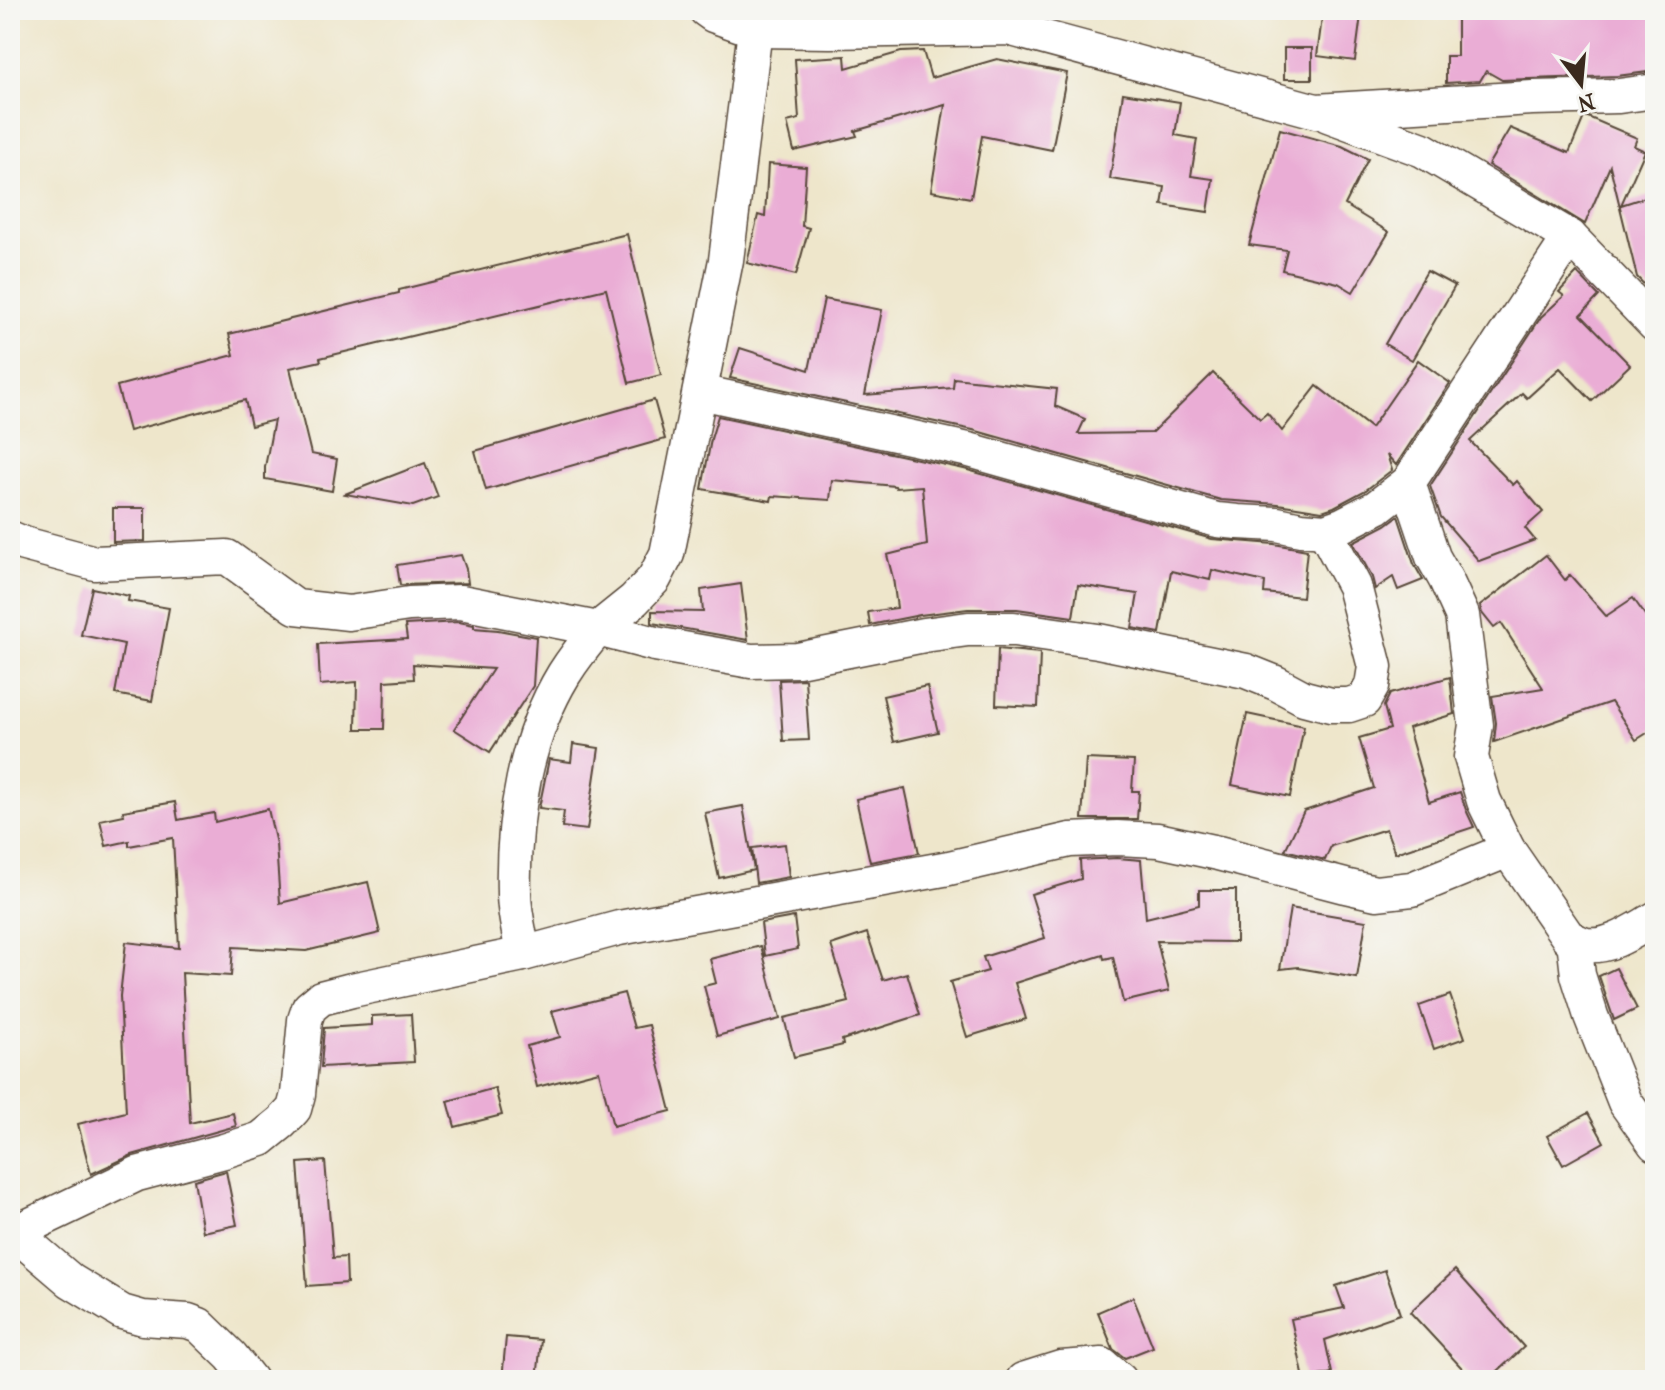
<svg xmlns="http://www.w3.org/2000/svg" width="1665" height="1390" viewBox="0 0 1665 1390" font-family="'IM FELL French Canon',serif">
  <style>
    .building { fill: #eaadd5 }
    .lines { fill: none; stroke-linecap: round; stroke-linejoin: round }
    .minor-casing { stroke: #564638; stroke-width: 37 }
    .minor { stroke: #fff; stroke-width: 34 }
  </style>
  <rect width="100%" height="100%" fill="#f6f6f2"/>
  <filter id="ink" filterUnits="userSpaceOnUse"><feTurbulence type="fractalNoise" baseFrequency=".0125" numOctaves="2"/><feDisplacementMap in="SourceGraphic" scale="16" xChannelSelector="R" yChannelSelector="G"/><feConvolveMatrix kernelMatrix="1 2 1 2 8 2 1 2 1" color-interpolation-filters="sRGB"/></filter>
  <filter id="wash" filterUnits="userSpaceOnUse"><feTurbulence type="fractalNoise" baseFrequency=".006" numOctaves="4" result="noise"/><feDisplacementMap in="SourceGraphic" scale="32" xChannelSelector="R" yChannelSelector="G"/><feGaussianBlur stdDeviation="1.8" result="paint"/><feColorMatrix in="noise" values="0 0 0 0 0 0 0 0 0 0 0 0 0 0 0 0 0 1.4 0 .05"/><feComposite in="paint" operator="in"/></filter>
  <g filter="url(#wash)">
    <rect width="100%" height="100%" fill="#eee6cb"/>
    <g id="blocks">
      <g class="building">
        <path d="M1323,10L1361,15L1355,61L1317,56Z"/>
        <path d="M1457,10H1507V12H1655V71L1617,76L1502,80L1486,71L1480,81L1446,83V56H1457Z"/>
        <rect x="1284" y="48" width="28" height="31"/>
        <path d="M923,51L931,78L997,59L1067,73L1052,150L982,136L971,198L931,191L945,105L855,131L857,136L794,151L787,122L799,119L795,59L845,56L846,68L901,52Z"/>
        <path d="M1123,93L1180,102L1175,135L1197,139L1191,176L1213,179L1208,212L1162,205L1165,187L1110,179Z"/>
        <path d="M1584,117H1588L1637,138L1634,146L1645,151L1621,205L1655,194V296L1637,277L1610,166L1585,224L1488,165L1510,128L1569,153Z"/>
        <path d="M1280,129L1342,146L1368,159L1345,205L1389,232L1353,292L1338,283L1282,270L1287,250L1249,245Z"/>
        <path d="M768,164L806,167L802,226L809,228L796,275L747,263L758,215L765,217Z"/>
        <path d="M627,234L661,375L629,383L606,289L320,358L321,361L290,368L311,454L337,459L332,491L265,479V467L274,420L251,426L245,400L129,431L117,386L234,355L229,334L399,293V290Z"/>
        <path d="M1427,271L1455,286L1412,360L1385,344Z"/>
        <path d="M1577,273L1599,296L1581,315L1630,365L1592,401L1560,368L1527,398L1522,393L1470,441L1513,485L1517,481L1543,512L1525,528L1535,540L1479,561L1441,517L1430,486L1541,317L1564,296L1559,292Z"/>
        <path d="M824,299L882,310L865,395L953,388L954,378L1057,389L1055,406L1085,419L1078,434L1152,433L1213,373L1260,419L1267,413L1282,431L1317,386L1371,428L1418,360L1450,383L1396,465L1387,455L1392,470L1366,490L1334,507L1322,511L1278,504L1221,500L973,430L730,378L740,348L809,370Z"/>
        <path d="M654,400L665,439L486,490L475,451Z"/>
        <path d="M718,416L964,469L1212,539L1274,544L1307,550L1302,597L1264,593L1265,582L1212,570L1210,580L1171,571L1160,633L1132,628L1138,594L1078,585L1073,617L1017,609H968L920,615L870,625L868,612L897,608L893,578L887,555L927,545L922,486L896,488L895,486L832,480L830,500L772,496L771,501L702,489L711,439Z"/>
        <path d="M425,463L438,497L413,506L345,494Z"/>
        <path d="M113,508H145V541L113,542Z"/>
        <path d="M1398,516L1414,564L1423,580L1398,590L1393,577L1375,589L1372,577L1353,542L1386,525Z"/>
        <path d="M461,555L466,569L468,583L400,585L397,565Z"/>
        <path d="M1546,555L1565,580L1570,575L1606,616L1633,598L1655,629V728L1636,740L1611,702L1494,742L1496,723L1492,696L1543,688L1501,623L1494,628L1482,613L1480,606Z"/>
        <path d="M741,584L748,640L652,623V611L703,612L701,590Z"/>
        <path d="M92,588L129,596L128,601L169,608L152,701L115,694L124,644L81,635Z"/>
        <path d="M459,622L474,625V628L498,630L536,637L533,686L490,752L454,729L493,669L413,664L414,679L385,681L384,729H356L357,682L320,685L318,644L407,639L405,625Z"/>
        <path d="M998,649L1040,653L1038,707L996,705Z"/>
        <path d="M1450,677L1454,714L1408,728L1429,802L1460,792L1466,810L1474,827L1395,853L1386,829L1331,846L1325,860L1285,850L1304,811L1374,788L1359,738L1390,729L1384,706L1390,694Z"/>
        <path d="M805,679L809,740L783,741L779,680Z"/>
        <path d="M927,686L938,732L894,742L883,696Z"/>
        <path d="M1247,714L1304,726L1290,797L1232,785Z"/>
        <path d="M573,744L599,748L587,830L562,827L564,811L539,808L549,759L571,762Z"/>
        <path d="M1086,759L1134,761L1132,791H1139L1137,819H1082Z"/>
        <path d="M905,788L919,853L870,862L856,799Z"/>
        <path d="M175,802L178,820L214,813L215,822L268,809L276,844L280,903L368,882L380,933L306,951L233,947L231,976L182,973L190,1123L233,1113L236,1126L132,1155L91,1174L78,1124L126,1112L120,996L126,942L179,948L173,838L129,846V841L106,846L100,820L124,815L123,811Z"/>
        <path d="M743,806L754,870L719,878L705,813Z"/>
        <path d="M785,844L789,877L756,883L752,848Z"/>
        <path d="M1117,858L1141,860L1146,918L1199,905V890H1236V942L1157,941L1169,991L1123,1002L1113,957L1104,959L1103,955L1015,983L1026,1019L967,1037L950,982L988,971L983,957L1045,938L1031,894L1081,879L1080,860Z"/>
        <path d="M1290,908L1366,921L1357,978L1298,968V967L1280,969Z"/>
        <path d="M794,917L798,949L765,956L761,923Z"/>
        <path d="M867,933L883,980L907,973L920,1015L842,1040L843,1045L794,1057L784,1018L849,1002L831,945Z"/>
        <path d="M761,946L780,1019L717,1036L704,986L716,983L710,959Z"/>
        <path d="M1616,968L1637,1009L1614,1020L1599,976Z"/>
        <path d="M624,993L634,1028L649,1025L671,1111L613,1126L599,1071L537,1087L527,1046L560,1037L552,1011Z"/>
        <path d="M1450,995L1465,1038L1434,1049L1419,1006Z"/>
        <path d="M411,1014L414,1062L321,1067L324,1028L372,1025V1016Z"/>
        <path d="M495,1088L502,1115L455,1127L448,1101Z"/>
        <path d="M1588,1113L1604,1142L1563,1165L1547,1136Z"/>
        <path d="M325,1161L333,1258L346,1257L347,1283L307,1286L298,1163Z"/>
        <path d="M226,1171L237,1225L203,1232L194,1180Z"/>
        <path d="M1385,1270L1400,1314L1325,1340L1332,1373L1304,1379L1291,1319L1344,1308L1336,1286Z"/>
        <path d="M1455,1270L1524,1347L1488,1380H1473L1410,1312Z"/>
        <path d="M1133,1297L1153,1347L1125,1358L1113,1349L1098,1312Z"/>
        <path d="M506,1337L541,1340L537,1380H502Z"/>
      </g>
    </g>
  </g>
  <g filter="url(#ink)">
    <use href="#blocks" fill-opacity="0" stroke="#564638" stroke-width="2"/>
    <g class="lines">
      <defs>
        <g id="minor">
          <path d="M706,10L713,15L755,30L830,31L1008,28L1316,111L1532,98L1619,96L1655,91"/>
          <path d="M1328,115L1423,150L1570,237L1655,325"/>
          <path d="M700,392L969,450L1217,520L1238,522L1277,524L1301,529L1325,531L1342,525L1377,507L1408,483L1570,237"/>
          <path d="M1408,483L1433,557L1446,580L1462,615L1476,725L1471,757L1484,801L1508,850L1568,937C1574,940 1580,944 1587,945C1610,948 1635,930 1655,919"/>
          <path d="M10,538L24,544L95,563L227,557L296,607L349,613L409,604L461,602L598,629L634,600L654,579L667,554L726,260L755,30"/>
          <path d="M1574,940L1578,975L1591,1016L1625,1102L1655,1144"/>
          <path d="M523,954C520,934 514,914 514,893C512,819 525,738 564,674C574,658 586,643 598,629L655,644L751,661L798,660L924,635L968,629H1014L1098,641L1246,671L1276,683L1304,698L1331,705H1349L1364,700L1372,686L1375,667L1354,586L1325,531"/>
          <path d="M10,1229L71,1281L122,1312L143,1318L188,1321L199,1325L231,1356L250,1380"/>
          <path d="M16,1232L137,1174L224,1151L261,1139L282,1122L294,1109L298,1094L305,1020L309,1008L321,998L352,990L523,954L619,928L949,868L1070,840L1117,838L1158,840L1218,853L1345,886L1376,893L1412,889L1508,850"/>
          <path d="M1023,1380L1061,1368L1102,1365L1120,1380"/>
        </g>
      </defs>
      <use href="#minor" class="minor-casing"/>
      <use href="#minor" class="minor"/>
    </g>
  </g>
  <rect width="1665" height="1390" fill="none" stroke="#f6f6f2" stroke-width="40"/>
  <g transform="translate(1581 84) rotate(164)" stroke="#f6f6f2" stroke-width="6" paint-order="stroke">
  <path d="M0-6L14 30L0 20L-14 30Z" fill="#3b2a1e"/>
  <text y="-12" font-size="22" font-weight="bold" text-anchor="middle" fill="#3b2a1e">N</text>
  </g>
</svg>
